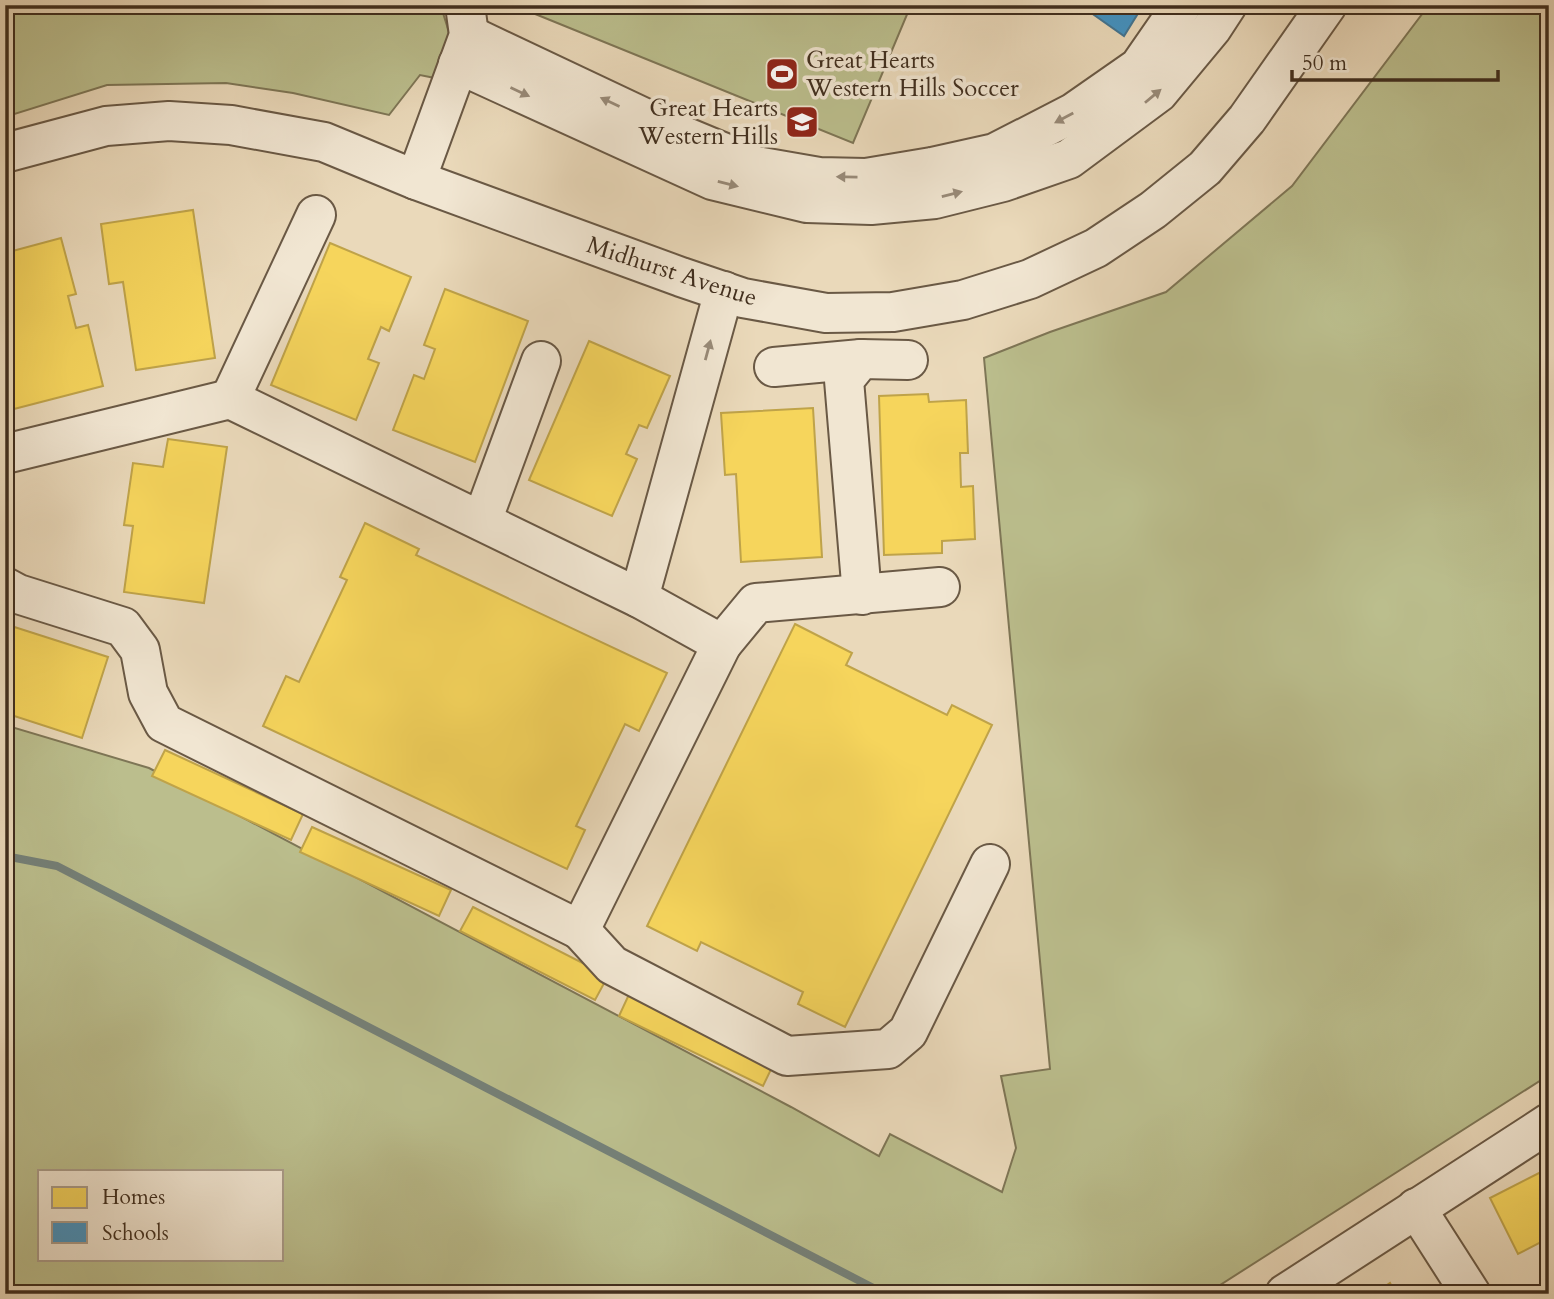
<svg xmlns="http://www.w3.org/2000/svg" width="1554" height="1299" viewBox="0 0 1554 1299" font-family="Cardo,serif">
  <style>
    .green { fill: #bbbe8d; stroke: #7e7656; stroke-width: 2; fill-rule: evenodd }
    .homes { fill: #f6d55c; stroke: #bfa349; stroke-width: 2 }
    .schools { fill: #4393c3; stroke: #427592; stroke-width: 2 }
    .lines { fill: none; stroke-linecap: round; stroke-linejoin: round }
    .stream { stroke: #758179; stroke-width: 8 }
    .minor-casing { stroke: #6a5945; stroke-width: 42 }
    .minor { stroke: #f1e6d2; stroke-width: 38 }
    .oneway { fill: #988a78 }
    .labels { text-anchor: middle; stroke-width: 7; stroke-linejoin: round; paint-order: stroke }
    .poi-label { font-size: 24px; fill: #402e1e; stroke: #f1e6d2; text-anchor: start }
    .street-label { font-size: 24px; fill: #402e1e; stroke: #f1e6d2 }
  </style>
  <rect width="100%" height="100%" fill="#ead9ba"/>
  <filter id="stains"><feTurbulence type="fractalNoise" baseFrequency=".00286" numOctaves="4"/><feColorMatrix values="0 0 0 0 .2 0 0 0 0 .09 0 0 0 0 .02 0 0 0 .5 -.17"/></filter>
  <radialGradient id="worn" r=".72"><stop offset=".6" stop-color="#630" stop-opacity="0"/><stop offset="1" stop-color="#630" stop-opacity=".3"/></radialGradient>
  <g class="green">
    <path d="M5,5H442C442,17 450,27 449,39C447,51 439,67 435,78L420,75L389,115L293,93L226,83L107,85L5,117Z"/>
    <path d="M513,5H911L853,143Z"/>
    <path d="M1429,5H1549V1075L1206,1294H5V725L149,768L791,1107L879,1156L890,1134L1002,1192L1016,1148L1001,1076L1050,1069L984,358L1050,332L1166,292L1292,186ZM40,1171H282V1259H40Z"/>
  </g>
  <g class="homes">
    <path d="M193,210L215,358L136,370L123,282L109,284L101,224Z"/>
    <path d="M61,238L76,294L68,296L76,328L88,325L103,386L14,409L5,376V253Z"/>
    <path d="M330,243L411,277L389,331L381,327L368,359L379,363L356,420L271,385Z"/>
    <path d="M445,289L528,321L475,462L393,430L414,375L424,379L435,349L424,345Z"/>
    <path d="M589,341L670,376L647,428L639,425L626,454L637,459L612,516L529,480Z"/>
    <path d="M928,394L929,402L966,400L968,453H960L961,487L973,486L975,539L942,541V553L884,555L879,396Z"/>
    <path d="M813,408L822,557L741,562L736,474L725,475L721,413Z"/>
    <path d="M168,439L227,447L204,603L124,592L133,526L124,525L133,463L163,467Z"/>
    <path d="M365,523L419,549L416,555L667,673L639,731L625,724L576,826L585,830L567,869L263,726L286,676L299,682L347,580L340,577Z"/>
    <path d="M5,624L108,657L82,738L5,713Z"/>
    <path d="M795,624L852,653L846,665L947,715L952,705L992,725L845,1027L798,1004L803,992L701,942L697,951L647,926Z"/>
    <path d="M165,750L303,814L291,840L152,776Z"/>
    <path d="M312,827L451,890L439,916L300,852Z"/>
    <path d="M473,907L608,976L595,1000L460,931Z"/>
    <path d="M631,990L776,1059L763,1086L619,1016Z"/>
    <path d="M1549,1168V1238L1518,1254L1490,1198Z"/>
    <path d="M1390,1283L1396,1294H1374Z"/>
  </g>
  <path class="schools" d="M1080,5H1139L1142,7L1124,36Z"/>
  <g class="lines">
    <path class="stream" d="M5,856L57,866L885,1294"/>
    <defs>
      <g id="minor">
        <path d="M469,35L674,132L756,166L819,177L866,178L932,167L995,153L1073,113L1139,67L1182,5"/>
        <path d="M458,64L712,180L807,203L871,205L935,199L1003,182L1069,159L1158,93L1212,28L1227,5"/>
        <path d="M5,153L106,126L169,121L231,125L324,142L416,180L681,277L743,298L826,313L893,312L963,300L1030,279L1096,248L1153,210L1205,168L1247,119L1327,5"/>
        <path d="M416,180L469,35L465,5"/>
        <path d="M774,367L861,359"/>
        <path d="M230,399L316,215"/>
        <path d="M5,454L230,399L639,598L724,291"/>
        <path d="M482,521L541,361"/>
        <path d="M5,587L18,594L123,627L140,650L148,693L164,723L580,930L722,644L639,598"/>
        <path d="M862,595L844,380L861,359L908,360"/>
        <path d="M722,644L756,603L940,587"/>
        <path d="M580,930L612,965L787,1056L888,1049L908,1032L990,864"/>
        <path d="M1416,1208L1471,1294"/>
        <path d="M1285,1294L1549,1123"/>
      </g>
    </defs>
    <use href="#minor" class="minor-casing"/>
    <use href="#minor" class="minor"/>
  </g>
  <defs><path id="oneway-solid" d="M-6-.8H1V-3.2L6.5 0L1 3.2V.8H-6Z" transform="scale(1.75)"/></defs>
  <g class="oneway">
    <use href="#oneway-solid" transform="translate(520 92) rotate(25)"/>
    <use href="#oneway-solid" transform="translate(1153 96) rotate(-40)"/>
    <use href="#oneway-solid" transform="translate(610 102) rotate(-155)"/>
    <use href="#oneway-solid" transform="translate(1064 118) rotate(152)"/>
    <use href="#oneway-solid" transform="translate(847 177) rotate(-179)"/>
    <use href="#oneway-solid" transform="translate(728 184) rotate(14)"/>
    <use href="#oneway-solid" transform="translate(952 194) rotate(-14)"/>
    <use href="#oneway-solid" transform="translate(708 350) rotate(-75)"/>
  </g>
  <defs>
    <symbol id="stadium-square" viewBox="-11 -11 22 22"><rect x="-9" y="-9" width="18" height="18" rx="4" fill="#8f2418" stroke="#f1e6d2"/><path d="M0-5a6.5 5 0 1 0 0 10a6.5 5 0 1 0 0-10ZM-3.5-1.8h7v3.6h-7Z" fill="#fff"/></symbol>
    <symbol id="school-square" viewBox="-11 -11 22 22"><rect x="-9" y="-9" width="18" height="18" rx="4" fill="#8f2418" stroke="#f1e6d2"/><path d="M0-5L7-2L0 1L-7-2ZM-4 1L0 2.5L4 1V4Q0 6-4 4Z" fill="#fff"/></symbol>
  </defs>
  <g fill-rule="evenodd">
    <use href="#stadium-square" x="763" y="55" width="38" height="38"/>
    <use href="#school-square" x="783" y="103" width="38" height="38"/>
  </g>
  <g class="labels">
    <g class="poi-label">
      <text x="806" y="68">Great Hearts<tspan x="806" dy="28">Western Hills Soccer</tspan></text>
      <text x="778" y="116" text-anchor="end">Great Hearts<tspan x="778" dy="28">Western Hills</tspan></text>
    </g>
    <g class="street-label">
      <text transform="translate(672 271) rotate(18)" y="8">Midhurst Avenue</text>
    </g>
  </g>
  <rect width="1554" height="1299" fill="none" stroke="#ead9ba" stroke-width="28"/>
  <rect x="7" y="7" width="1540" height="1285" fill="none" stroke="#402e1e" stroke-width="3.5"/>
  <rect x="14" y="14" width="1526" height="1271" fill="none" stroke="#402e1e" stroke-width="2"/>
  <rect x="38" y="1170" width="245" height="91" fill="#f1e6d2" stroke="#aa9c8a" stroke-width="2"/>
  <rect x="52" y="1187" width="35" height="21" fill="#f6d55c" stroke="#aa9c8a" stroke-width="2"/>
  <text x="102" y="1204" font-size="21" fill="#402e1e">Homes</text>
  <rect x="52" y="1222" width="35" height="21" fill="#4393c3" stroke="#aa9c8a" stroke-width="2"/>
  <text x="102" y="1240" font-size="21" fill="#402e1e">Schools</text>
  <path d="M1292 70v10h206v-10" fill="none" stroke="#402e1e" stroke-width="3.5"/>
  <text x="1302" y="70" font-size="21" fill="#402e1e" stroke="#f1e6d2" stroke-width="5" paint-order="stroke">50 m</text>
  <rect width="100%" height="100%" filter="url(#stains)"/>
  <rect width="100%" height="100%" fill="url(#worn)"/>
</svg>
